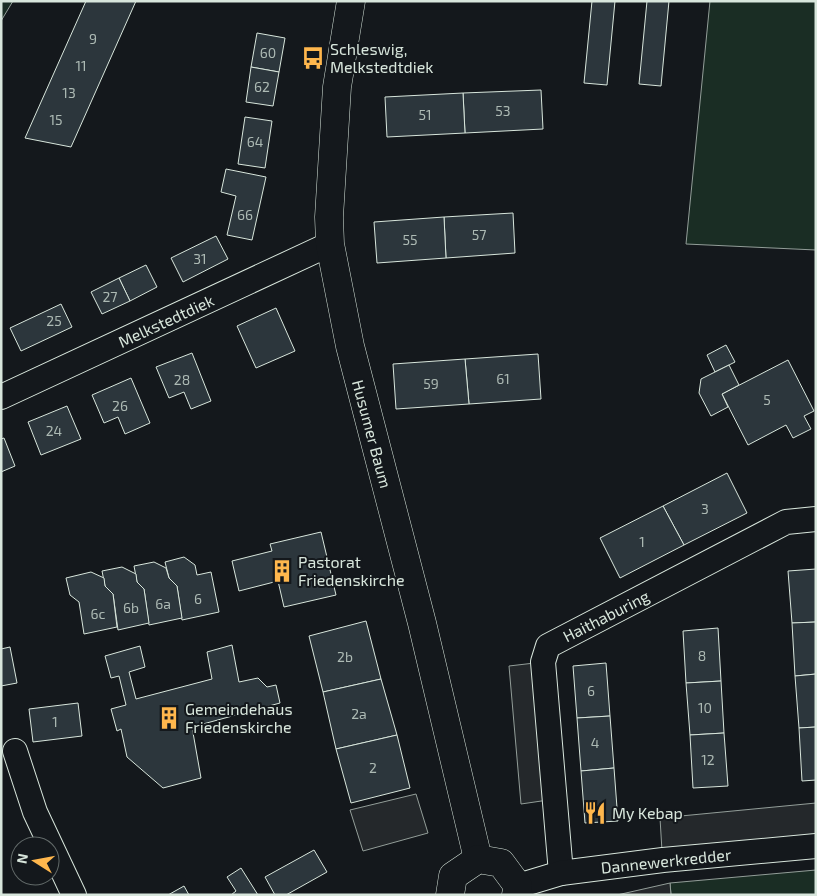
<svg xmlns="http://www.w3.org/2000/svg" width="817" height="896" viewBox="0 0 817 896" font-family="'Exo 2',sans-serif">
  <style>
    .green { fill: #1a2d24; stroke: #939e99 }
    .parking { fill: #24282b; stroke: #939e99 }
    .building { fill: #2c363c; stroke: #d8e6dc }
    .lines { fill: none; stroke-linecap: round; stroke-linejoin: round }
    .minor-casing { stroke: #d8e6dc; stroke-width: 26 }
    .tertiary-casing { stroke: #d8e6dc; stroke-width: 29 }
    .minor { stroke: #14181c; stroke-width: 24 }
    .tertiary { stroke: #14181c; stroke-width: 28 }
    .labels { text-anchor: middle; stroke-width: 4; stroke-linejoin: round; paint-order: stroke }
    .number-label { font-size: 14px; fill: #adbab4 }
    .poi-label { font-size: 16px; fill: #d8e6dc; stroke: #14181c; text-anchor: start }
    .street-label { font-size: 16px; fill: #d8e6dc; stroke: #14181c }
  </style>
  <rect width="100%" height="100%" fill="#14181c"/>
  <g class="green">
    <path d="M1,1H13L1,21Z"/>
    <path d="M710,1H816V250L686,244Z"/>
    <path d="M816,870V895H671L670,883Z"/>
  </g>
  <g class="parking">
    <path d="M543,662L555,799L521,804L509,666Z"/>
    <path d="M416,794L428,833L363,851L350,810Z"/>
    <path d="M816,803V836L662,851L660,818Z"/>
    <path d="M670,883L671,895H617Z"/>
  </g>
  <g class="building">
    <path d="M86,1H136L71,147L25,138Z"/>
    <path d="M592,1H615L607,85L584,83Z"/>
    <path d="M647,1H669L661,86L639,84Z"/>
    <path d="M257,33L285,38L279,72L251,67Z"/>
    <path d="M251,67L279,72L273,106L246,102Z"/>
    <path d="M541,90L543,129L465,133L463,93Z"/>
    <path d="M463,93L465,133L387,137L385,97Z"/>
    <path d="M245,117L272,121L265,168L238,164Z"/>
    <path d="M226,169L266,177L252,240L227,235L236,196L221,192Z"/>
    <path d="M513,213L515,253L446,258L444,217Z"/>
    <path d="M444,217L446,258L377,263L374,222Z"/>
    <path d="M216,236L228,259L183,282L171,258Z"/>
    <path d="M146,265L157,287L130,301L119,278Z"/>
    <path d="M119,278L130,301L102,314L91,292Z"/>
    <path d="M61,304L72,327L21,351L10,328Z"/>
    <path d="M276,308L295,351L256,368L237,326Z"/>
    <path d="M726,345L735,362L715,372L707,355Z"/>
    <path d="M192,353L211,401L191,409L184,392L169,398L156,367Z"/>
    <path d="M538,354L541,399L469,404L465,359Z"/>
    <path d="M465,359L469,404L396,409L393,364Z"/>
    <path d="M788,360L814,411L804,416L811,429L793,438L786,425L748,445L722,394Z"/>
    <path d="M729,365L739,385L722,394L728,407L711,416L699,393L701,379Z"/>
    <path d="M131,378L150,423L125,434L118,417L104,423L92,395Z"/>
    <path d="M67,406L81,439L41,455L28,422Z"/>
    <path d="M4,438L15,466L1,472V439Z"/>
    <path d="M727,473L747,513L684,545L663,506Z"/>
    <path d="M663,506L684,545L620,578L600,538Z"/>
    <path d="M321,532L336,595L284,607L278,581L239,591L232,561L272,551L270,544Z"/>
    <path d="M184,557L195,565L197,575L211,572L219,612L182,620L177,586L169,578L165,562Z"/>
    <path d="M154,562L166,568L169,578L177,586L182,618L149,625L144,589L137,582L134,566Z"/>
    <path d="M122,567L136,574L137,582L144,589L149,623L118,630L113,594L105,586L102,571Z"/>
    <path d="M816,569V622L792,623L788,571Z"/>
    <path d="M91,572L104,578L105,586L113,594L117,627L84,634L79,602L70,595L66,578Z"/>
    <path d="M366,621L381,679L323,692L309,636Z"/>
    <path d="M816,622V674L795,676L792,623Z"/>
    <path d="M718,628L721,681L686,683L683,631Z"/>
    <path d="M232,645L239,682L258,678L267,687L276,685L280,703L192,727L201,778L163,788L127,757L121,729L117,731L111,709L126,705L119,676L111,678L105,656L140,646L145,667L129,672L136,699L212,679L207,652Z"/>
    <path d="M10,647L17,683L1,686V649Z"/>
    <path d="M606,663L610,716L577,718L573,666Z"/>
    <path d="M816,674V727L799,728L795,676Z"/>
    <path d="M381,679L397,735L336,749L323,692Z"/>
    <path d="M721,681L724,733L690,735L686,683Z"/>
    <path d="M78,703L82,736L33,742L29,709Z"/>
    <path d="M610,716L614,768L581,771L577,718Z"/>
    <path d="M816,727V780L802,781L799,728Z"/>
    <path d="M724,733L728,786L693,788L690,735Z"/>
    <path d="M397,735L410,788L351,803L336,749Z"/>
    <path d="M614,768L618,821L585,823L581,771Z"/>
    <path d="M314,850L327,872L286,895H275L265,877Z"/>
    <path d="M241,868L258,895H231L236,891L227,877Z"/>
    <path d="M184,886L189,895H168Z"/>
  </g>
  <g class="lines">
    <defs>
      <g id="minor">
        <path d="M1,397L330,244"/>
        <path d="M15,751L35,812L74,895"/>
        <path d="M561,873L543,662L548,646L786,522L816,519"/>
        <path d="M518,886L561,873L663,860L816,846"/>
      </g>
      <g id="tertiary">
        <path d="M351,1L337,87L329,217L330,244L350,346L422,623L478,859"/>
        <path d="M450,895L453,876L478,859L501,863L518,886L516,895"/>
      </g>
    </defs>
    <use href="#minor" class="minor-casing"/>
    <use href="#tertiary" class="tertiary-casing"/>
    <use href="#minor" class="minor"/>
    <use href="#tertiary" class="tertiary"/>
  </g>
  <defs>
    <symbol id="bus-bare" viewBox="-9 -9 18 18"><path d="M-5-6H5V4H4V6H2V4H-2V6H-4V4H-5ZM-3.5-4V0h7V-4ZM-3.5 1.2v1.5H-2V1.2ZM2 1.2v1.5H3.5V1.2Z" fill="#ffb74d" stroke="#14181c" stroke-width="2.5" paint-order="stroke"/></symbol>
    <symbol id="building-bare" viewBox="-9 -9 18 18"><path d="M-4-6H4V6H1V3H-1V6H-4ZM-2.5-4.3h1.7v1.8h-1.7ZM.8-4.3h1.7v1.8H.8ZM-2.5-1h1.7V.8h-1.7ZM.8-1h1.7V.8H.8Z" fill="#ffb74d" stroke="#14181c" stroke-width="2.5" paint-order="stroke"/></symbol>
    <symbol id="restaurant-bare" viewBox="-9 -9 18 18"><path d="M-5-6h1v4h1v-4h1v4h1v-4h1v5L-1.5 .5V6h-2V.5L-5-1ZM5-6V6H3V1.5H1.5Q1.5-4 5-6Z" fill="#ffb74d" stroke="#14181c" stroke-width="2.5" paint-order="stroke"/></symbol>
  </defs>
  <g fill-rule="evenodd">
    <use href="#bus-bare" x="297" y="42" width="32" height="32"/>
    <use href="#building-bare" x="266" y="555" width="32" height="32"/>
    <use href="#building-bare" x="153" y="702" width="32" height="32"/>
    <use href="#restaurant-bare" x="579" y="797" width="32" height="32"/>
  </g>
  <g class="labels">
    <g class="number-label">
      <text x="93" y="44">9</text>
      <text x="268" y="58">60</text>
      <text x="81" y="71">11</text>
      <text x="262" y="92">62</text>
      <text x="69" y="98">13</text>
      <text x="503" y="116">53</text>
      <text x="425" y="120">51</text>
      <text x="56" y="125">15</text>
      <text x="255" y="147">64</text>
      <text x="245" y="220">66</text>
      <text x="479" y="240">57</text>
      <text x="410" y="245">55</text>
      <text x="200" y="264">31</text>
      <text x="110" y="302">27</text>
      <text x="54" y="326">25</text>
      <text x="503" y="384">61</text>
      <text x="182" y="385">28</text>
      <text x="431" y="389">59</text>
      <text x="767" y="405">5</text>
      <text x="120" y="411">26</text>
      <text x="54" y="436">24</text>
      <text x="705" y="514">3</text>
      <text x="642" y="547">1</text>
      <text x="198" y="604">6</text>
      <text x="163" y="609">6a</text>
      <text x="131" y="613">6b</text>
      <text x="98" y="619">6c</text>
      <text x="702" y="661">8</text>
      <text x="345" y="662">2b</text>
      <text x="591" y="696">6</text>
      <text x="705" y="713">10</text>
      <text x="359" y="719">2a</text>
      <text x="55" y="727">1</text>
      <text x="595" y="748">4</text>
      <text x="708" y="765">12</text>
      <text x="373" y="773">2</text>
    </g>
    <g class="poi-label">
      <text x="330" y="55">Schleswig,<tspan x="330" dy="18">Melkstedtdiek</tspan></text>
      <text x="298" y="568">Pastorat<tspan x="298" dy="18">Friedenskirche</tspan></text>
      <text x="185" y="715">Gemeindehaus<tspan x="185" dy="18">Friedenskirche</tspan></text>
      <text x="612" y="819">My Kebap</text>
    </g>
    <g class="street-label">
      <text transform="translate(166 321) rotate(-25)" y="6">Melkstedtdiek</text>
      <text transform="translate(372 434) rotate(75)" y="6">Husumer Baum</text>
      <text transform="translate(606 616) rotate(-27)" y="6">Haithaburing</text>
      <text transform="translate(666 861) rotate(-6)" y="6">Dannewerkredder</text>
    </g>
  </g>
  <rect width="817" height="896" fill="none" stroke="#d8e6dc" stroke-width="5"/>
  <g transform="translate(35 861) rotate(281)"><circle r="24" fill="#14181c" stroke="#626a69"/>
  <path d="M0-4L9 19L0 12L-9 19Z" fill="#ffb74d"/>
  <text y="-8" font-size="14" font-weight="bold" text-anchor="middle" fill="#d8e6dc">N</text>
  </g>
</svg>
